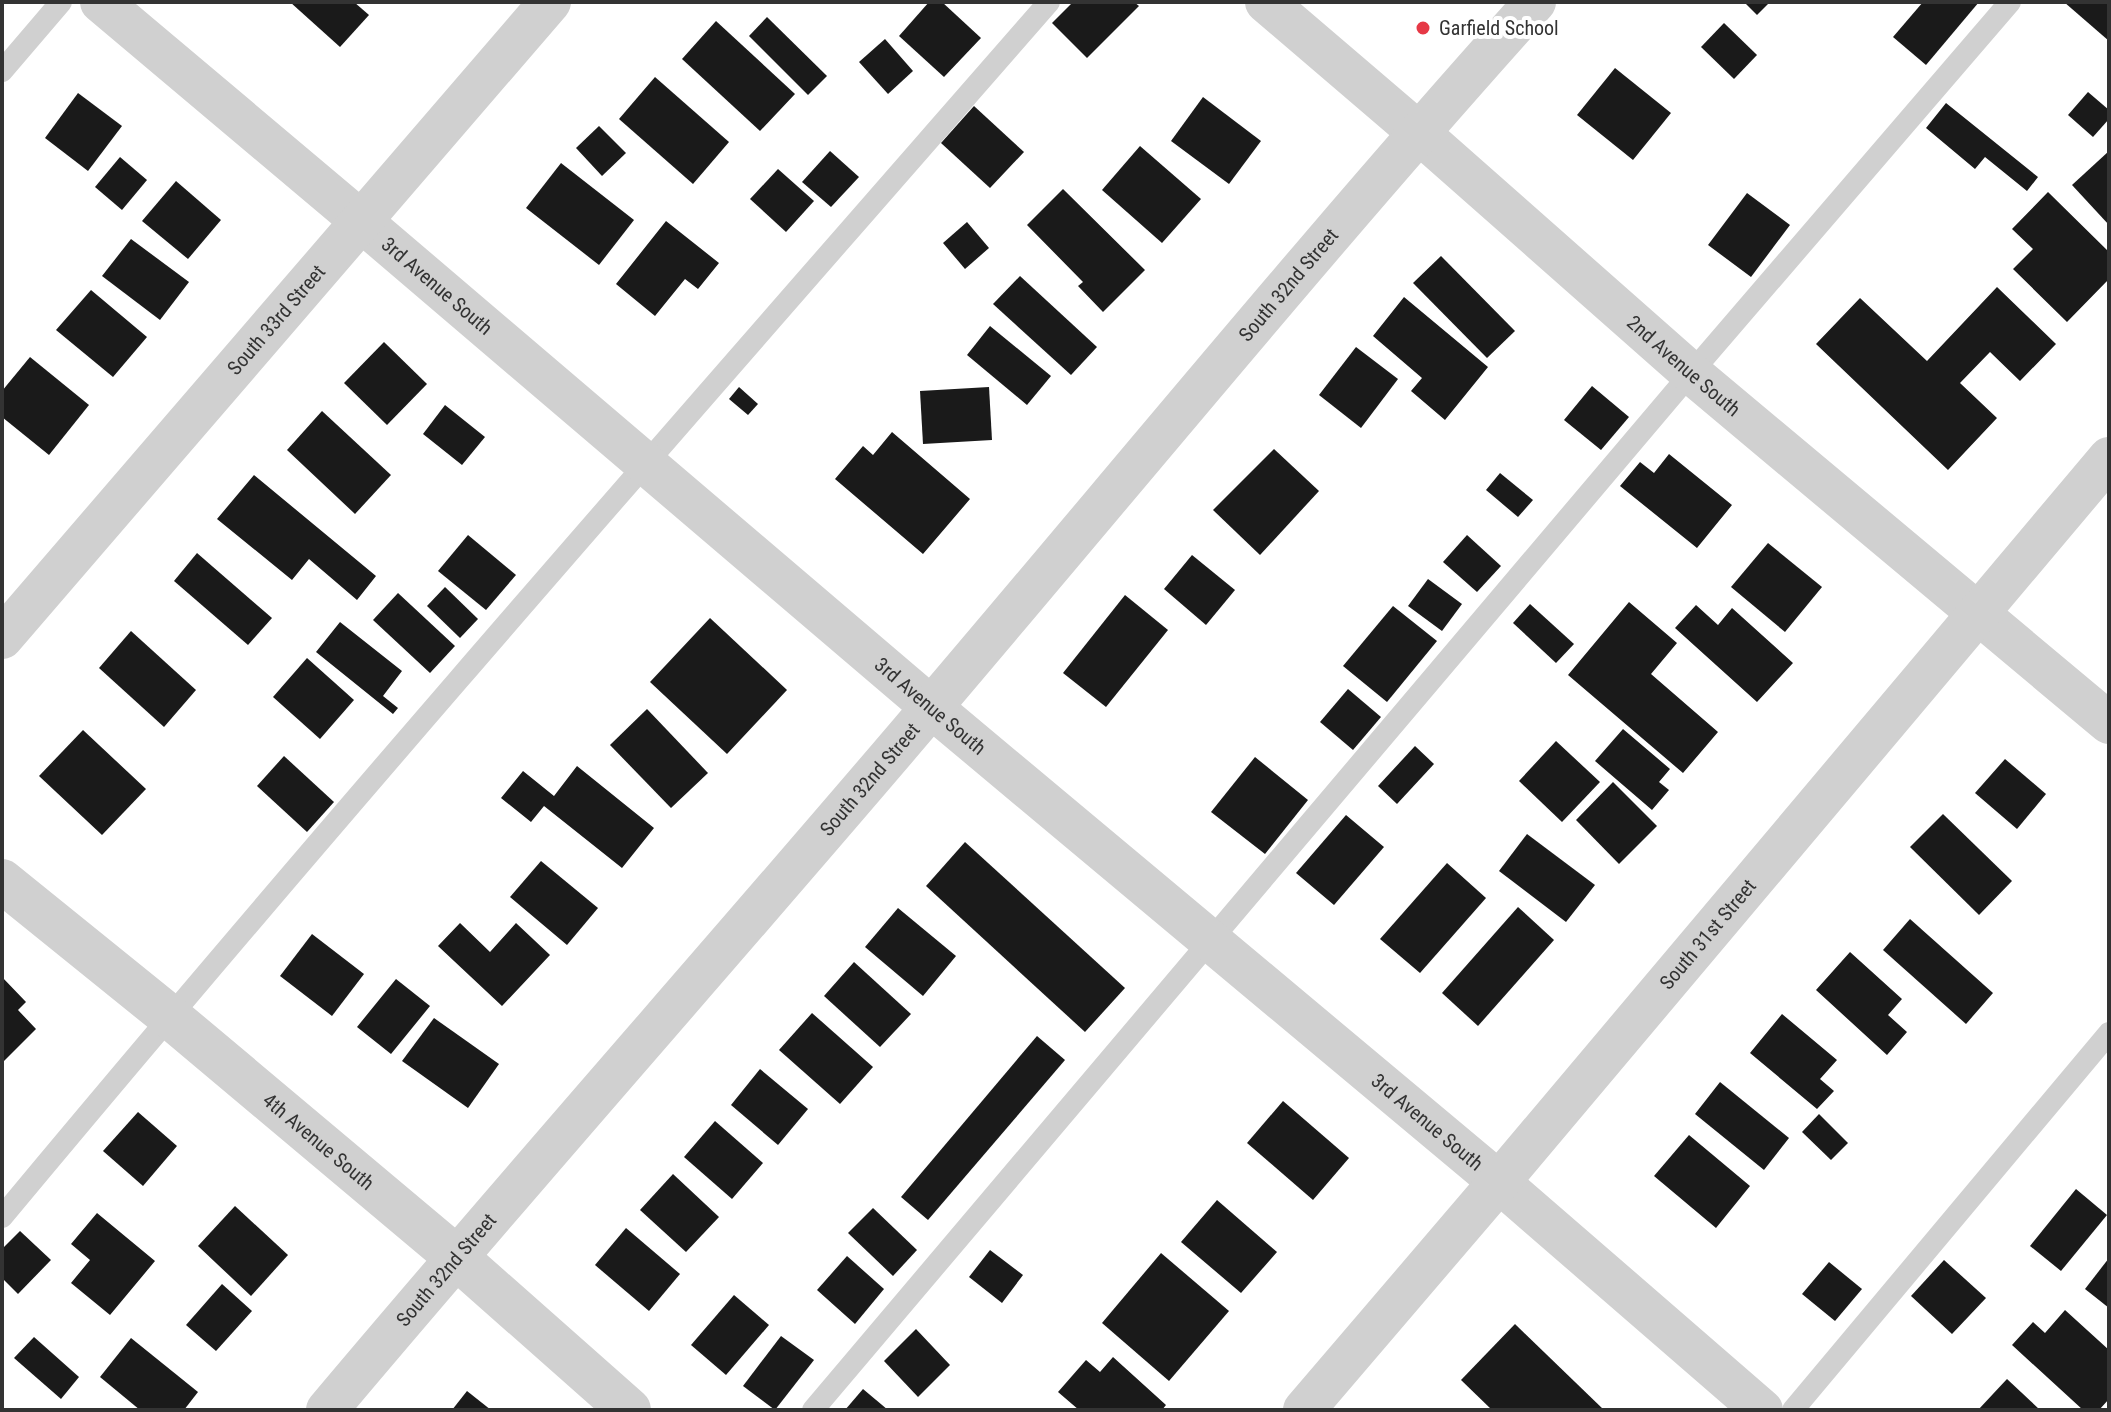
<svg xmlns="http://www.w3.org/2000/svg" width="2111" height="1412" viewBox="0 0 2111 1412" font-family="'Roboto Condensed',sans-serif">
  <style>
    .building { fill: #1a1a1a }
    .lines { fill: none; stroke-linecap: round; stroke-linejoin: round }
    .service { stroke: #d0d0d0; stroke-width: 22 }
    .minor { stroke: #d0d0d0; stroke-width: 42 }
    .tertiary { stroke: #d0d0d0; stroke-width: 44 }
    .poi-dot { fill: #e63946; stroke: #fff; stroke-width: 3 }
    .labels { text-anchor: middle; stroke-width: 8; stroke-linejoin: round; paint-order: stroke }
    .poi-label { font-size: 20px; fill: #333; stroke: #fff; text-anchor: start }
    .street-label { font-size: 20px; fill: #333; stroke: #fff }
  </style>
  <rect width="100%" height="100%" fill="#fff"/>
  <g class="building">
    <path d="M290,2H354L369,15L340,47Z"/>
    <path d="M929,2H942L981,38L944,77L899,36Z"/>
    <path d="M1073,2H1134L1139,6L1087,58L1052,23Z"/>
    <path d="M1744,2H1770L1757,15Z"/>
    <path d="M1923,2H1979L1926,65L1893,37Z"/>
    <path d="M2064,2H2109V41Z"/>
    <path d="M767,17L827,76L808,95L749,36Z"/>
    <path d="M716,21L795,94L760,131L682,59Z"/>
    <path d="M1724,23L1757,55L1734,79L1701,47Z"/>
    <path d="M885,39L913,71L888,94L859,62Z"/>
    <path d="M1615,68L1671,113L1633,160L1577,115Z"/>
    <path d="M655,77L729,142L693,184L619,119Z"/>
    <path d="M2088,92L2109,110V119L2093,137L2068,115Z"/>
    <path d="M78,93L122,126L88,171L45,138Z"/>
    <path d="M1203,97L1261,141L1229,184L1171,141Z"/>
    <path d="M1946,103L2038,177L2027,191L1985,157L1975,169L1926,128Z"/>
    <path d="M974,106L1024,152L990,188L941,143Z"/>
    <path d="M599,126L626,153L602,176L576,148Z"/>
    <path d="M1140,146L1201,199L1162,243L1102,190Z"/>
    <path d="M830,151L859,177L831,207L802,182Z"/>
    <path d="M2109,151V225L2072,185Z"/>
    <path d="M120,157L147,180L122,210L95,187Z"/>
    <path d="M561,163L634,220L599,265L526,208Z"/>
    <path d="M778,169L814,201L786,232L750,199Z"/>
    <path d="M176,181L221,220L188,259L142,221Z"/>
    <path d="M1063,189L1145,270L1103,312L1078,286L1083,282L1027,225Z"/>
    <path d="M2048,192L2109,252V279L2067,322L2013,269L2033,249L2012,229Z"/>
    <path d="M1747,193L1790,225L1751,277L1708,245Z"/>
    <path d="M666,221L719,263L698,289L685,279L655,316L616,284Z"/>
    <path d="M967,222L989,248L965,269L943,243Z"/>
    <path d="M131,239L189,282L160,320L102,276Z"/>
    <path d="M1441,256L1515,331L1487,358L1413,283Z"/>
    <path d="M1020,276L1097,347L1071,375L993,304Z"/>
    <path d="M1997,287L2056,344L2020,381L1990,352L1960,383L1997,418L1948,470L1816,344L1860,298L1927,361Z"/>
    <path d="M91,290L147,337L113,377L56,330Z"/>
    <path d="M1404,297L1488,367L1445,420L1411,391L1422,378L1373,336Z"/>
    <path d="M990,326L1051,376L1027,405L967,355Z"/>
    <path d="M384,342L427,384L387,425L344,383Z"/>
    <path d="M1356,347L1398,379L1361,428L1319,395Z"/>
    <path d="M30,357L89,405L49,455L2,417V391Z"/>
    <path d="M1592,386L1629,417L1601,450L1564,420Z"/>
    <path d="M739,387L758,404L748,415L729,399Z"/>
    <path d="M989,387L992,440L923,444L920,391Z"/>
    <path d="M445,405L485,437L462,465L423,434Z"/>
    <path d="M322,411L391,475L355,514L287,450Z"/>
    <path d="M892,432L970,499L923,554L835,479L863,446L873,455Z"/>
    <path d="M1274,449L1319,491L1260,555L1213,510Z"/>
    <path d="M1669,454L1732,505L1697,548L1620,486L1640,462L1654,473Z"/>
    <path d="M1500,473L1533,500L1518,517L1486,490Z"/>
    <path d="M254,475L376,576L357,600L309,559L292,580L217,519Z"/>
    <path d="M468,535L516,575L486,610L438,571Z"/>
    <path d="M1467,535L1501,566L1477,592L1443,562Z"/>
    <path d="M1768,543L1822,587L1785,632L1731,587Z"/>
    <path d="M197,553L272,618L248,645L174,581Z"/>
    <path d="M1192,555L1235,590L1206,625L1164,589Z"/>
    <path d="M1428,579L1462,604L1442,631L1408,606Z"/>
    <path d="M445,587L478,619L460,638L427,606Z"/>
    <path d="M398,593L455,646L430,673L373,620Z"/>
    <path d="M1125,595L1168,630L1106,707L1063,673Z"/>
    <path d="M1629,602L1677,643L1651,674L1718,732L1683,773L1568,675Z"/>
    <path d="M1530,604L1574,644L1556,663L1513,623Z"/>
    <path d="M1696,605L1718,625L1732,608L1793,663L1757,702L1675,628Z"/>
    <path d="M1393,606L1437,641L1387,702L1343,666Z"/>
    <path d="M710,618L787,690L727,754L650,682Z"/>
    <path d="M340,622L402,671L383,696L398,708L393,714L316,652Z"/>
    <path d="M131,631L196,690L164,727L99,668Z"/>
    <path d="M307,658L354,700L320,739L273,697Z"/>
    <path d="M1348,689L1381,717L1353,750L1320,722Z"/>
    <path d="M647,709L708,773L671,808L610,745Z"/>
    <path d="M1623,729L1670,769L1659,782L1669,790L1652,810L1595,761Z"/>
    <path d="M83,730L146,789L102,835L39,776Z"/>
    <path d="M1556,741L1600,782L1562,822L1519,781Z"/>
    <path d="M1415,746L1434,764L1397,804L1378,786Z"/>
    <path d="M284,756L334,802L307,832L257,786Z"/>
    <path d="M1255,757L1308,800L1265,854L1211,812Z"/>
    <path d="M2005,759L2046,794L2017,829L1975,793Z"/>
    <path d="M577,766L654,828L622,868L544,806L531,822L501,798L523,771L554,796Z"/>
    <path d="M1613,782L1657,826L1619,864L1576,820Z"/>
    <path d="M1943,814L2012,881L1979,915L1910,847Z"/>
    <path d="M1346,815L1384,847L1334,905L1296,873Z"/>
    <path d="M1527,834L1595,885L1566,922L1499,871Z"/>
    <path d="M965,842L1125,988L1085,1032L926,886Z"/>
    <path d="M541,861L598,908L567,945L510,897Z"/>
    <path d="M1447,863L1486,898L1420,973L1380,939Z"/>
    <path d="M1518,907L1554,940L1478,1026L1442,993Z"/>
    <path d="M898,908L956,956L923,996L865,947Z"/>
    <path d="M1910,919L1993,993L1966,1024L1883,950Z"/>
    <path d="M460,923L490,952L516,923L550,955L502,1006L438,946Z"/>
    <path d="M312,934L364,974L332,1016L280,976Z"/>
    <path d="M1850,952L1902,999L1888,1015L1907,1032L1887,1055L1816,990Z"/>
    <path d="M854,962L911,1014L880,1047L824,996Z"/>
    <path d="M2,977L26,1002L18,1010L36,1029L2,1063Z"/>
    <path d="M396,979L430,1006L391,1054L357,1027Z"/>
    <path d="M812,1013L873,1067L840,1104L779,1050Z"/>
    <path d="M1782,1014L1837,1060L1820,1079L1834,1091L1817,1109L1750,1053Z"/>
    <path d="M434,1018L499,1064L468,1108L402,1061Z"/>
    <path d="M1037,1036L1065,1060L928,1220L901,1197Z"/>
    <path d="M760,1069L808,1109L778,1145L731,1105Z"/>
    <path d="M1720,1082L1789,1138L1764,1170L1695,1114Z"/>
    <path d="M1283,1101L1349,1158L1313,1200L1247,1143Z"/>
    <path d="M138,1112L177,1146L143,1186L103,1151Z"/>
    <path d="M1819,1114L1848,1143L1831,1160L1802,1132Z"/>
    <path d="M715,1121L763,1163L732,1199L684,1157Z"/>
    <path d="M1689,1135L1750,1186L1716,1228L1654,1176Z"/>
    <path d="M673,1174L719,1217L686,1252L640,1210Z"/>
    <path d="M2076,1189L2107,1215L2061,1271L2030,1246Z"/>
    <path d="M1217,1200L1277,1252L1241,1293L1181,1242Z"/>
    <path d="M235,1206L288,1255L251,1296L198,1246Z"/>
    <path d="M873,1208L917,1250L893,1276L848,1233Z"/>
    <path d="M97,1213L155,1261L110,1315L71,1283L90,1260L71,1244Z"/>
    <path d="M626,1228L680,1274L649,1311L595,1265Z"/>
    <path d="M20,1231L51,1260L18,1294L2,1278V1249Z"/>
    <path d="M990,1250L1023,1275L1002,1303L969,1277Z"/>
    <path d="M1161,1253L1229,1311L1169,1381L1102,1323Z"/>
    <path d="M847,1256L884,1289L855,1324L817,1290Z"/>
    <path d="M2109,1258V1308L2085,1289Z"/>
    <path d="M1944,1260L1986,1298L1952,1334L1911,1296Z"/>
    <path d="M1829,1262L1862,1289L1835,1321L1802,1294Z"/>
    <path d="M222,1284L252,1311L216,1351L186,1325Z"/>
    <path d="M734,1295L769,1325L726,1375L691,1345Z"/>
    <path d="M2065,1310L2109,1350V1399L2099,1410H2083L2012,1345L2033,1322L2045,1333Z"/>
    <path d="M1515,1324L1604,1410H1492L1461,1380Z"/>
    <path d="M916,1329L950,1365L918,1397L884,1361Z"/>
    <path d="M781,1336L814,1360L775,1410L743,1386Z"/>
    <path d="M34,1337L79,1377L61,1399L14,1358Z"/>
    <path d="M131,1338L198,1392L184,1410H140L100,1377Z"/>
    <path d="M1113,1357L1166,1405L1162,1410H1079L1058,1392L1086,1360L1100,1372Z"/>
    <path d="M2007,1379L2040,1410H1978Z"/>
    <path d="M863,1389L888,1410H845Z"/>
    <path d="M467,1391L491,1410H452Z"/>
  </g>
  <g class="lines">
    <g class="service">
      <path d="M2,71L61,2"/>
      <path d="M2,1217C344,806 697,405 1049,2"/>
      <path d="M813,1410L1691,373L2010,2"/>
      <path d="M1793,1410L2109,1033"/>
    </g>
    <g class="minor">
      <path id="s1" d="M101,2L361,221L931,707L1499,1182L1762,1410"/>
      <path id="s2" d="M1266,2L1418,132L1691,373L2109,723"/>
      <path id="s3" d="M2,638L550,2"/>
      <path id="s4" d="M327,1410C527,1172 734,940 935,703C1134,469 1329,231 1535,2"/>
      <path id="s5" d="M1304,1410L1499,1182L2109,458"/>
    </g>
    <path class="tertiary" id="s6" d="M2,881L169,1016L456,1257L629,1410"/>
  </g>
  <circle class="poi-dot" cx="1423" cy="28" r="8"/>
  <g class="labels">
    <g class="poi-label">
      <text x="1439" y="35">Garfield School</text>
    </g>
    <g class="street-label">
      <text dy="7" stroke="none"><textPath href="#s4" startOffset="1480">South 32nd Street</textPath></text>
      <text dy="7" stroke="none"><textPath href="#s1" startOffset="440">3rd Avenue South</textPath></text>
      <text dy="7" stroke="none"><textPath href="#s3" startOffset="420">South 33rd Street</textPath></text>
      <text dy="7" stroke="none"><textPath href="#s2" startOffset="554">2nd Avenue South</textPath></text>
      <text dy="7" stroke="none"><textPath href="#s1" startOffset="1088">3rd Avenue South</textPath></text>
      <text dy="7" stroke="none"><textPath href="#s4" startOffset="832">South 32nd Street</textPath></text>
      <text dy="7" stroke="none"><textPath href="#s5" startOffset="624">South 31st Street</textPath></text>
      <text dy="7" stroke="none"><textPath href="#s1" startOffset="1736">3rd Avenue South</textPath></text>
      <text dy="7" stroke="none"><textPath href="#s6" startOffset="410">4th Avenue South</textPath></text>
      <text dy="7" stroke="none"><textPath href="#s4" startOffset="184">South 32nd Street</textPath></text>
    </g>
  </g>
  <rect width="2111" height="1412" fill="none" stroke="#333333" stroke-width="8"/>
</svg>
